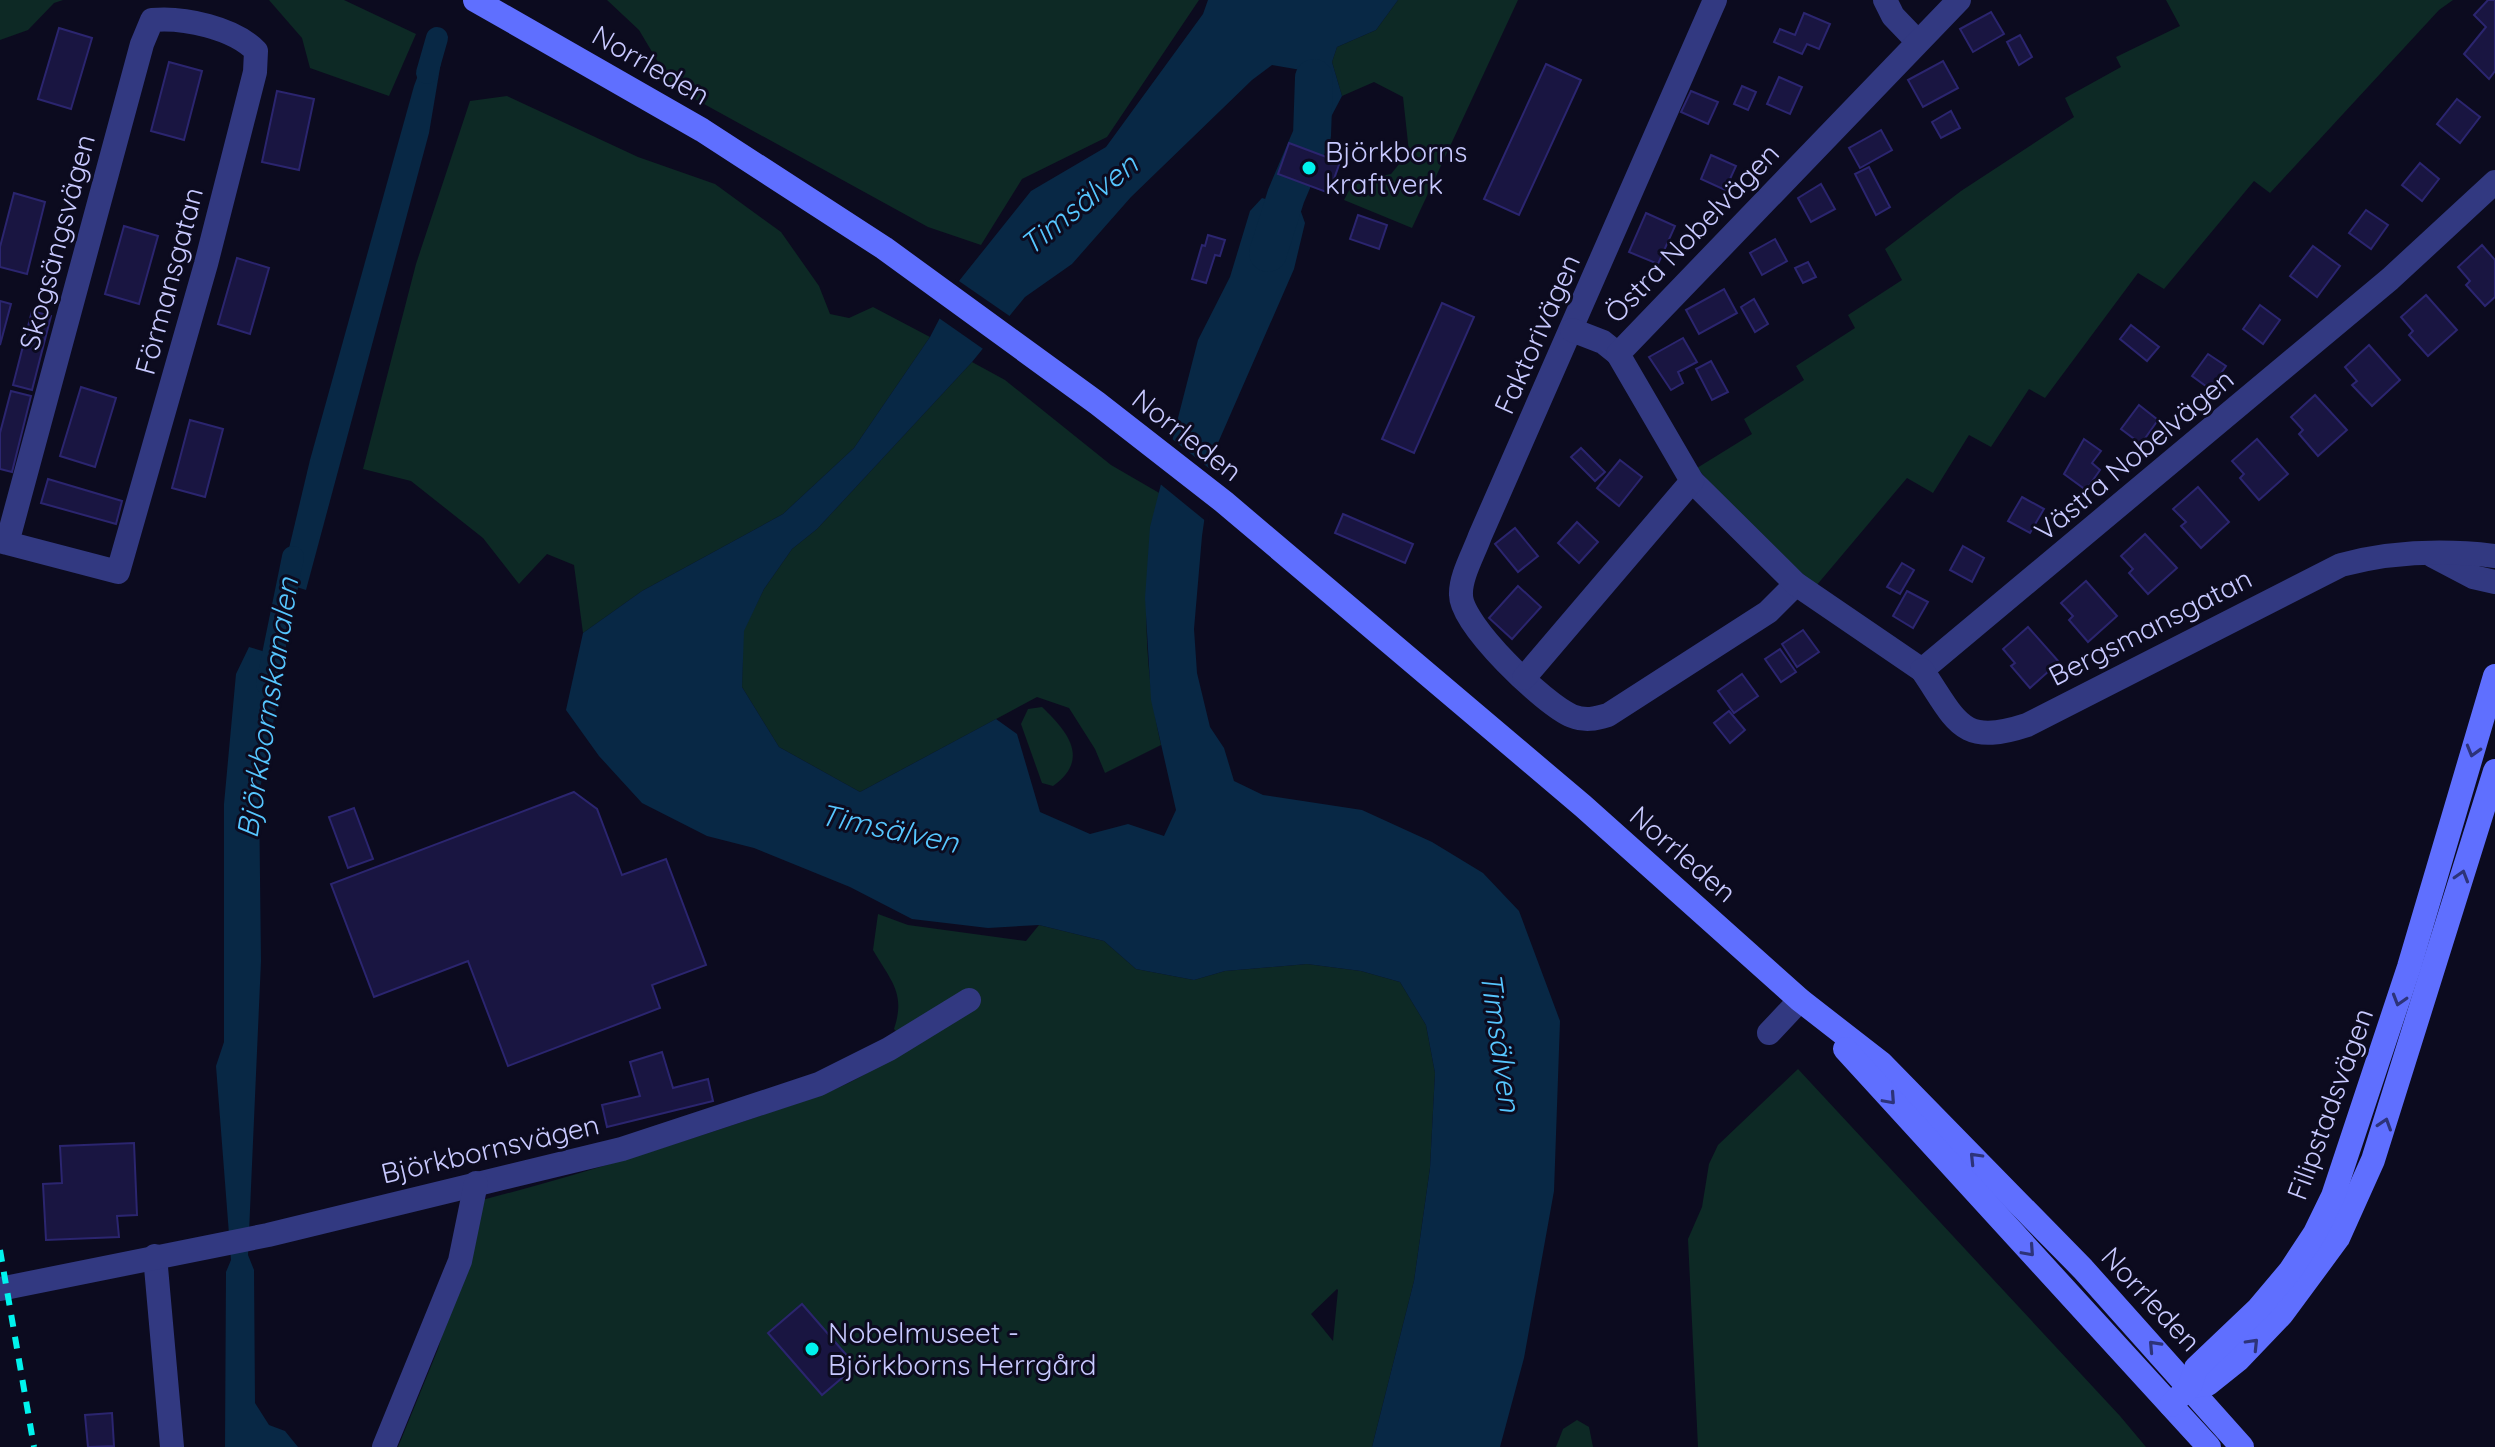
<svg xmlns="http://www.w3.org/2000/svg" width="2495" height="1447" viewBox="0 0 2495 1447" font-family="Quicksand,sans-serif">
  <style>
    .green { fill: #0d2925; fill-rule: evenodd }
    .water { fill: #082845 }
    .pier { fill: #0c0b1f }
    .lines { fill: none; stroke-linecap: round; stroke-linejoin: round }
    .canal { stroke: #082845; stroke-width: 22 }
    .river { stroke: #082845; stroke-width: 38 }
    .building { fill: #191541; stroke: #2b256f; stroke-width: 2 }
    .street { stroke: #323981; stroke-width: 24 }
    .secondary { stroke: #5f6fff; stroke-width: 24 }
    .rail { stroke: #00f3ed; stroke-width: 6; stroke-dasharray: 12 10; stroke-linecap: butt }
    .oneway { stroke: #2d3379 }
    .poi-dot { fill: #00f3ed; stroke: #0c0b1f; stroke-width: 3 }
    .labels { text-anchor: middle; stroke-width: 6; stroke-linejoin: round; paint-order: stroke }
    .street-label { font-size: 28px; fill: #c8c9ff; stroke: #0c0b1f }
    .poi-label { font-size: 28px; fill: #c8c9ff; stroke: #0c0b1f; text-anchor: start }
    .water-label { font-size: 30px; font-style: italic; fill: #56c6ff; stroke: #0c0b1f }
  </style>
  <rect width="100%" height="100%" fill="#0c0b1f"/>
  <g class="green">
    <path d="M0,0H63L54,3L28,30L0,40Z"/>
    <path d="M269,0H344L416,34L389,96L310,68L302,38Z"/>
    <path d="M607,0H1199L1107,137L1022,179L981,245L928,227L673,87L639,30Z"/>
    <path d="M1398,0H1518L1412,228L1344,200L1354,181L1391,174L1409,152L1403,97L1374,82L1342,96L1332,62L1337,47L1376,30Z"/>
    <path d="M2166,0H2453L2439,10L2270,193L2254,181L2164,289L2138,273L2045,398L2029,389L1991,447L1969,435L1933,493L1907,478L1816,586L1747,524L1697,468L1752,434L1744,419L1804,380L1796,366L1855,328L1848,315L1902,280L1885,249L1961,191L2074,117L2065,98L2121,67L2116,57L2180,26Z"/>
    <path d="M507,96L638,157L715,184L781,232L819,286L830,314L849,318L873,307L930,337L854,448L783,514L642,591L583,633L574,565L547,554L519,584L483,538L411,481L363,469L416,264L470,101Z"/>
    <path d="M972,362L1005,380L1111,465L1161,494C1140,572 1143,666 1161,745L1105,773L1095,749L1069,708L1037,697L860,792L779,747L742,687L743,631L764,589L792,549L817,529Z"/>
    <path d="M1042,707C1067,731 1091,759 1053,786L1042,783L1021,724L1028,709Z"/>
    <path d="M878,914L908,925L1026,941L1039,925L1104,941L1136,969L1194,980L1225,971L1307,964L1361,971L1400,982L1426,1025L1435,1073L1430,1168L1414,1281L1372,1447H398L438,1349L482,1200C571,1177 658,1150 745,1121C800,1101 866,1087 906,1041L894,1029C906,993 891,981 873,950ZM1337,1289L1338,1290L1333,1341L1311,1314Z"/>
    <path d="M1798,1069L2120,1416L2146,1447H1698L1688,1239L1702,1207L1709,1164L1718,1145Z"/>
    <path d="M1577,1420L1589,1427L1593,1447H1556L1563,1429Z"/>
  </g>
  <g class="water">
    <path d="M1208,0H1398L1376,30L1337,47L1332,62L1342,96L1322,134L1305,127L1307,101L1297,98L1301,70L1272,65L1252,80L1131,197L1072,264L1025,297L972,362L817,529L792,549L764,589L744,631L742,687L779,747L860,792L996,719L1017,734L1040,812L1090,834L1128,824L1164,836L1176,810L1151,700L1145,598L1150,527L1198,340L1230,277L1250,211L1262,198L1300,209L1305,223L1294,269L1214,452L1202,536L1194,629L1197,673L1210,727L1224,748L1234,781L1263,795L1362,810L1432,842L1483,873L1519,911L1560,1021L1554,1191L1524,1358L1500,1447H1372L1414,1281L1430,1168L1435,1073L1426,1025L1400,982L1361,971L1307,964L1225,971L1194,980L1136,969L1104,941L1039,925L988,928L912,919L850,887L754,848L707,836L642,803L599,756L566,710L583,633L642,591L783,514L854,448L930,337L959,281L1031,191L1106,147L1203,14Z"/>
    <path d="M429,46H435L442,56L429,133L306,590L281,582L310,460L414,86Z"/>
    <path d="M249,647L286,658L259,794L261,961L248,1255L254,1270L255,1403L269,1425L285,1431L298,1447H225L226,1272L231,1260L216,1066L224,1042V804L236,674Z"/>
  </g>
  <g class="pier">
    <path d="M956,279L1011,317L986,351L936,316Z"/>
    <path d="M1171,438L1215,473L1208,523L1159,483Z"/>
  </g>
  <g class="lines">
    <g class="canal">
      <path d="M427,73L437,38"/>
      <path d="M267,684L293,557"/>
    </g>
    <path class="river" d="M1268,253L1286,196L1312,135L1314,78"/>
  </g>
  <g class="building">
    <path d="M2488,0H2495V71L2489,79L2464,54L2486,27L2474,15Z"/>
    <path d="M1991,12L2004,34L1973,52L1960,29Z"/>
    <path d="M1804,13L1830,24L1819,49L1807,44L1802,54L1774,42L1780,29L1795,35Z"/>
    <path d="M59,28L92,38L71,109L38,99Z"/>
    <path d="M2020,35L2032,57L2019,65L2007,42Z"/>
    <path d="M1943,61L1958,88L1923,107L1908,80Z"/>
    <path d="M169,62L202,71L184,140L151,131Z"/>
    <path d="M1546,64L1581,80L1519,215L1484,199Z"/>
    <path d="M1779,77L1802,87L1790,114L1767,104Z"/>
    <path d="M1742,86L1756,92L1748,110L1734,104Z"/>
    <path d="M277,91L314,99L299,170L262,162Z"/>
    <path d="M1691,91L1718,102L1708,124L1681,112Z"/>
    <path d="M2457,99L2480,117L2460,143L2437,124Z"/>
    <path d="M1951,111L1960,128L1941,138L1932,122Z"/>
    <path d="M1881,130L1892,150L1860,168L1849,148Z"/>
    <path d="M1289,143L1340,162L1329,193L1278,174Z"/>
    <path d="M1711,155L1736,166L1725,190L1701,179Z"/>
    <path d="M2420,163L2439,179L2422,201L2402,185Z"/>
    <path d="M1869,167L1890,207L1876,215L1855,174Z"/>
    <path d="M1821,184L1835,209L1811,222L1798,198Z"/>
    <path d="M14,193L45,202L27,274L0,267V247Z"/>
    <path d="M2366,210L2388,225L2371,249L2349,233Z"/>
    <path d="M1646,213L1675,226L1658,264L1629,252Z"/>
    <path d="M1358,215L1387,225L1379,249L1350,239Z"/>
    <path d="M124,226L158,236L139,304L105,294Z"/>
    <path d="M1208,235L1225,240L1220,256L1215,255L1206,283L1192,279L1202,245L1205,246Z"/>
    <path d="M1775,239L1787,261L1762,275L1750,253Z"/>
    <path d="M2482,245L2495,260V297L2485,306L2466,285L2470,281L2458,267Z"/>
    <path d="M2313,246L2340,266L2317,297L2290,276Z"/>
    <path d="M237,258L269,268L250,334L218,324Z"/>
    <path d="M1808,262L1816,277L1803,283L1795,268Z"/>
    <path d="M1724,289L1737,313L1699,334L1686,310Z"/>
    <path d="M2426,295L2457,330L2428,356L2409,335L2413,331L2401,317Z"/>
    <path d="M1754,299L1768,324L1755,332L1741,307Z"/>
    <path d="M0,301L11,304L0,345Z"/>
    <path d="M1442,303L1474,317L1414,453L1382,439Z"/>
    <path d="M2260,305L2280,320L2263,344L2243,329Z"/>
    <path d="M32,311L51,316L32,390L13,385Z"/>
    <path d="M2131,325L2159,347L2147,361L2120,339Z"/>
    <path d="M1683,338L1697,362L1678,372L1683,383L1671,390L1649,357Z"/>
    <path d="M2369,345L2400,380L2372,406L2352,385L2357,381L2345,367Z"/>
    <path d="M2208,354L2226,366L2210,389L2192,376Z"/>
    <path d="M1711,361L1728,392L1712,400L1696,369Z"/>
    <path d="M81,387L116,398L95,467L60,456Z"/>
    <path d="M11,391L31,396L12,472L0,469V433Z"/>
    <path d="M2315,395L2347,430L2318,456L2299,434L2303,430L2291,417Z"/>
    <path d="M2139,405L2158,420L2141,444L2121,429Z"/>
    <path d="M190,420L223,429L205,497L172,488Z"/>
    <path d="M2084,439L2101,451L2092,463L2100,470L2086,490L2064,474Z"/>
    <path d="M2257,439L2288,474L2259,500L2240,478L2244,474L2232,461Z"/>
    <path d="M1581,448L1605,472L1595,481L1571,457Z"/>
    <path d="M1620,460L1642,477L1619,506L1597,488Z"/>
    <path d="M48,479L122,501L116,524L41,503Z"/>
    <path d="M2198,487L2229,522L2201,548L2181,526L2186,522L2173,509Z"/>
    <path d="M2022,497L2044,509L2030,533L2008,521Z"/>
    <path d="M1343,514L1413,544L1405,563L1335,533Z"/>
    <path d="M1577,522L1598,542L1579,563L1558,543Z"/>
    <path d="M1515,528L1538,556L1518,572L1495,544Z"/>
    <path d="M2145,534L2177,568L2148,594L2129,573L2133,569L2121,556Z"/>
    <path d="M1963,546L1984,558L1972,582L1950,570Z"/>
    <path d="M1902,563L1914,570L1900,594L1887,587Z"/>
    <path d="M2086,581L2117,616L2088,642L2069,620L2073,616L2061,603Z"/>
    <path d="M1518,586L1541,607L1512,639L1489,618Z"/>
    <path d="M1907,591L1928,602L1913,628L1893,616Z"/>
    <path d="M2028,627L2059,662L2030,688L2011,666L2015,663L2003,649Z"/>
    <path d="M1803,630L1819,652L1797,667L1782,644Z"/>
    <path d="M1780,649L1796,672L1781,682L1765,659Z"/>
    <path d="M1742,674L1758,696L1734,713L1718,691Z"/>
    <path d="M1729,711L1745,730L1730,743L1714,723Z"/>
    <path d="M574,792L597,809L622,875L666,859L706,965L652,985L660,1008L508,1066L468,961L374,997L331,884Z"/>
    <path d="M354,808L373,859L348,868L329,817Z"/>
    <path d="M662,1052L673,1088L708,1079L713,1101L607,1127L602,1105L640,1096L630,1062Z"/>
    <path d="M134,1143L137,1215L117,1216L119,1237L46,1240L43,1184L62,1183L60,1146Z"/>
    <path d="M802,1304L856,1366L822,1395L768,1333Z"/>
    <path d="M112,1413L114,1446L88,1447L85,1415Z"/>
  </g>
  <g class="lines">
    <g class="street">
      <path d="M1715,0L1480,536C1474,553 1460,577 1461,595C1461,625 1545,705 1572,716C1585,721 1595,719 1608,715L1768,612L1796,584"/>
      <path d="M1885,0L1893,16L1917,41"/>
      <path d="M1572,330L1603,342L1618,354"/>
      <path d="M1692,481L1796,584L1922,670L2390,279L2495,182"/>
      <path d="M0,541L7,543L118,572L206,264L255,72L256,51C234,28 184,17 152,20L142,44L7,543"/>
      <path d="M2433,556L2473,577L2495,582"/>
      <path d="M1922,670C1957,721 1960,747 2027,725L2341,565C2390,552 2445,550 2495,556"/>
      <path d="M1524,678L1692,481L1618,354L1959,0"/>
      <path d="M1769,1033L1800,1000"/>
      <path d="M155,1256L172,1447"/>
      <path d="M0,1289L268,1235L622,1149L819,1084L889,1049L969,1000"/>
      <path d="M384,1447L460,1261L476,1183"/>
    </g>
    <g class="secondary">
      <path d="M475,0L702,130L884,248L1097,403L1224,502L1583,806L1800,1000L1881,1063L2083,1269L2242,1447"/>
      <path d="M1845,1049L2209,1447"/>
      <path d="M2190,1386L2208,1384L2238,1360L2282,1314L2338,1238L2373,1160L2495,771"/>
      <path d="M2171,1405L2190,1386L2196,1368L2258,1309L2290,1271L2315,1233L2333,1196L2409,967L2495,676"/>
    </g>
    <path class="rail" d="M0,1250L34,1447"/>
  </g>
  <defs><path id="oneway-chevron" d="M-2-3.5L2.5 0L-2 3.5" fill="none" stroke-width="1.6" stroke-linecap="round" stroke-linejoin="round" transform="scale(2)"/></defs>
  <g class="oneway">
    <use href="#oneway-chevron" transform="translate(2473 751) rotate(106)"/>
    <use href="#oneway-chevron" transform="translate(2462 876) rotate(-73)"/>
    <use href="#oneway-chevron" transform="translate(2399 1000) rotate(107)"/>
    <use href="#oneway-chevron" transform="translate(1890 1099) rotate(48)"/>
    <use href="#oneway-chevron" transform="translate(2385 1124) rotate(-72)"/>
    <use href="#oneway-chevron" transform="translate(1975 1158) rotate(-134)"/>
    <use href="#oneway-chevron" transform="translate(2029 1251) rotate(48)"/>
    <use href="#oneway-chevron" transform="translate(2253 1344) rotate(-46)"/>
    <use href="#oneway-chevron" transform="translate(2154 1346) rotate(-133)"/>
  </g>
  <g class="poi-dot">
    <circle cx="1309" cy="168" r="8"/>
    <circle cx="812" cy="1349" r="8"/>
  </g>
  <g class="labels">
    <g class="street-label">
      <text transform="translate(651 65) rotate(30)" y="10">Norrleden</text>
      <text transform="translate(1692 233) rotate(-46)" y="10">Östra Nobelvägen</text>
      <text transform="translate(57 242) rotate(-75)" y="10">Skogsängsvägen</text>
      <text transform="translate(169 281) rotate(-75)" y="10">Förmansgatan</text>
      <text transform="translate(1537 334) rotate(-66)" y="10">Faktorivägen</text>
      <text transform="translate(1187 435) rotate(38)" y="10">Norrleden</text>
      <text transform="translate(2134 455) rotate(-40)" y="10">Västra Nobelvägen</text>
      <text transform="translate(2150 627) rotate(-27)" y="10">Bergsmansgatan</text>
      <text transform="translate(1683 854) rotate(41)" y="10">Norrleden</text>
      <text transform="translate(2330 1104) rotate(-70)" y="10">Filipstadsvägen</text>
      <text transform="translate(490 1149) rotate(-13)" y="10">Björkbornsvägen</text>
      <text transform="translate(2151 1299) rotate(47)" y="10">Norrleden</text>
    </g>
    <g class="poi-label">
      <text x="1325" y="162">Björkborns<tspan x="1325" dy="32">kraftverk</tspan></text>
      <text x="828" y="1343">Nobelmuseet -<tspan x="828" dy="32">Björkborns Herrgård</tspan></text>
    </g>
    <g class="water-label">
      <text transform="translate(1079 205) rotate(-39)" y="10">Timsälven</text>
      <text transform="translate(268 708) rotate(-81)" y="10">Björkbornskanalen</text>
      <text transform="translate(889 829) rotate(12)" y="10">Timsälven</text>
      <text transform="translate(1500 1042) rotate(82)" y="10">Timsälven</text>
    </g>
  </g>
</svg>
